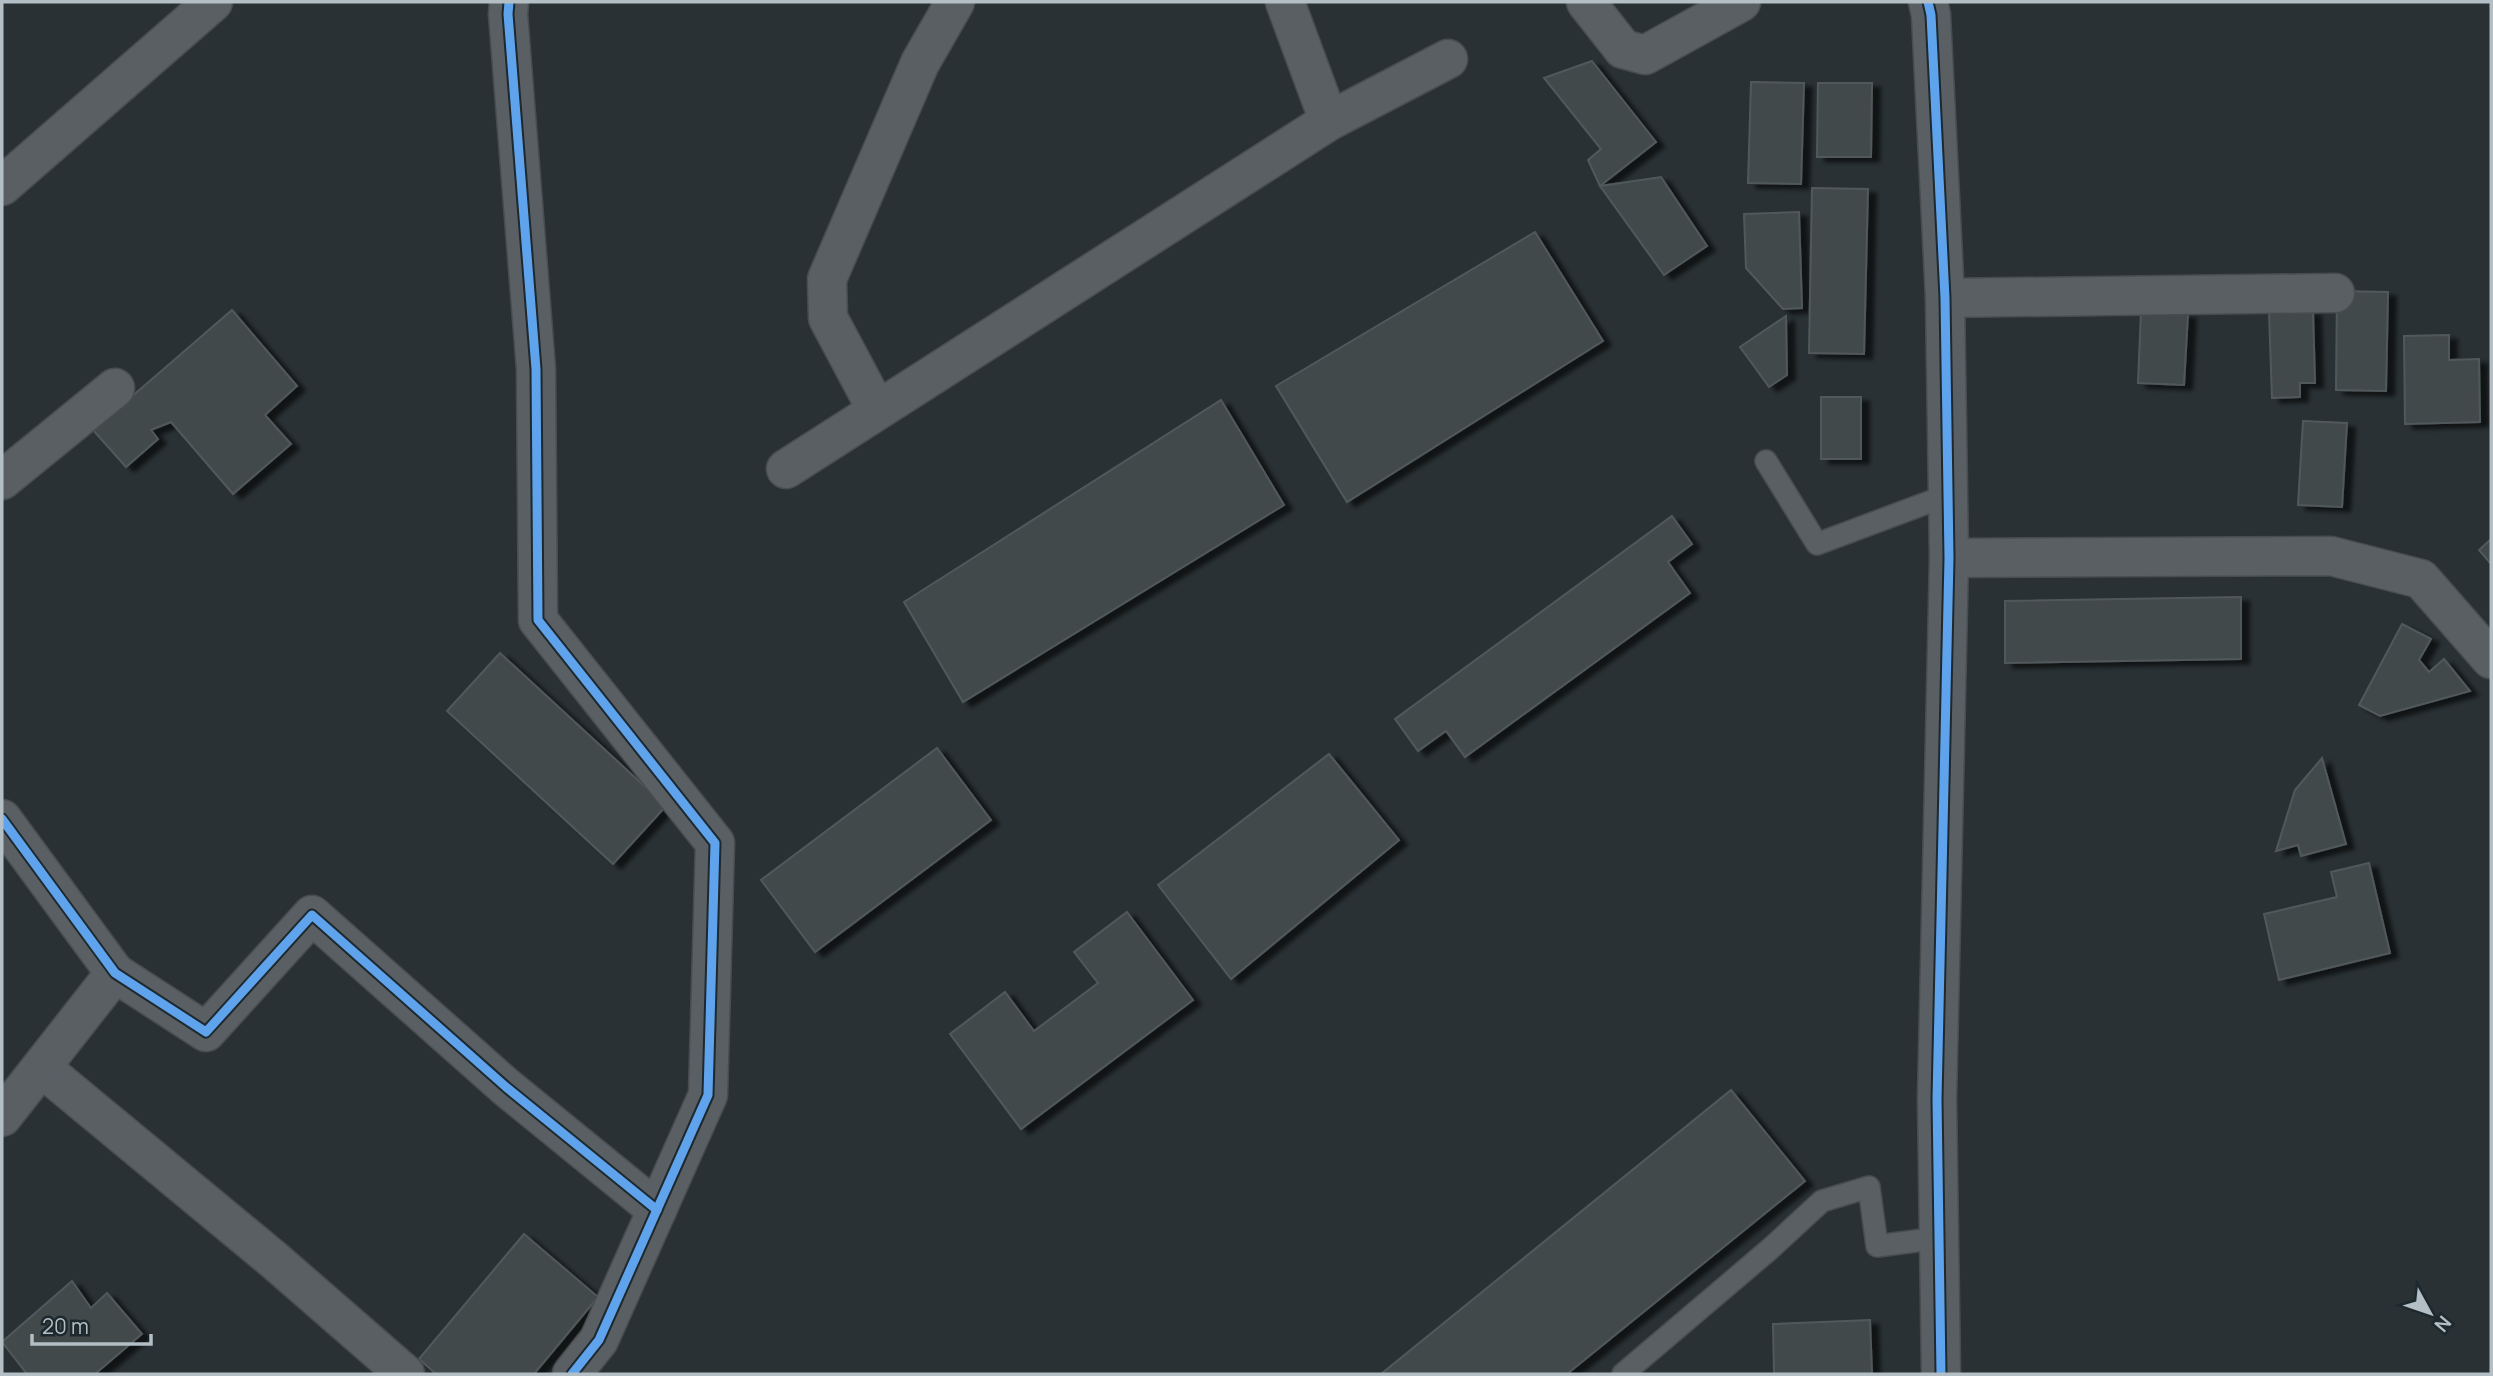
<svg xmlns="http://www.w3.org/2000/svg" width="2493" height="1376" viewBox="0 0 2493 1376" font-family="Manrope,sans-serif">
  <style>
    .building { fill: #42494c; stroke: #51595b; stroke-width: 2; filter: url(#shadow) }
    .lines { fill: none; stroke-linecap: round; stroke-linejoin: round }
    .lane-casing { stroke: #474d4f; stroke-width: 24 }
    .street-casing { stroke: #474d4f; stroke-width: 41 }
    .lane { stroke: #595f63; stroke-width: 21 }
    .street { stroke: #595f63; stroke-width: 38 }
    .cycleway-casing { stroke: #1d292e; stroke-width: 13 }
    .cycleway { stroke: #60a3ed; stroke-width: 9 }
  </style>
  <defs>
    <filter id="shadow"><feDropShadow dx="8" dy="4.5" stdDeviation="2" flood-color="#0009"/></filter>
  </defs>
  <rect width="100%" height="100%" fill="#293134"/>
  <g class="building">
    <path d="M1592,61L1656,142L1600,186L1588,160L1601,149L1544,78Z"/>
    <path d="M1751,82L1804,83L1801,184L1748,183Z"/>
    <path d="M1818,83H1872L1871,157H1817Z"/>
    <path d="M1661,177L1707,246L1664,275L1600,186Z"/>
    <path d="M1812,188L1868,189L1864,354L1809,353Z"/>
    <path d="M1799,212L1802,308L1783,309L1746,268L1744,214Z"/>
    <path d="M1535,232L1603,341L1347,502L1276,386Z"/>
    <path d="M2337,291L2388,292L2386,391L2336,390Z"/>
    <path d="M232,310L297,386L265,415L291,444L233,494L171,422L151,430L158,439L126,467L93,430Z"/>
    <path d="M2141,311L2188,314L2184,385L2138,383Z"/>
    <path d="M2313,311L2315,383H2300V397L2272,398L2269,312Z"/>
    <path d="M1786,316L1787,375L1769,387L1740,347Z"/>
    <path d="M2449,335V360L2479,359L2480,422L2405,424L2404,336Z"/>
    <rect x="1821" y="397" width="40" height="62"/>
    <path d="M1221,400L1284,505L963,702L904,602Z"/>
    <path d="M2303,421L2347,423L2342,507L2298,505Z"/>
    <path d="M1672,516L1692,544L1668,562L1690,593L1465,757L1446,731L1418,751L1395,719Z"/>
    <path d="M2491,539V564L2479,550Z"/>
    <path d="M2241,597V659L2005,663V601Z"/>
    <path d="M2402,624L2431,639L2419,660L2429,672L2444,659L2470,691L2380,716L2359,705Z"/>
    <path d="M500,653L666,806L613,864L447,711Z"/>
    <path d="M937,748L991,820L815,952L761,880Z"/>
    <path d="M1329,754L1399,840L1231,979L1158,885Z"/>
    <path d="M2322,758L2346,844L2301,856L2298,845L2276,851L2295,790Z"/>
    <path d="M2369,863L2390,953L2279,980L2264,914L2337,897L2331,872Z"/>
    <path d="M1127,912L1193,1000L1021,1129L950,1034L1005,992L1034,1031L1098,983L1074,952Z"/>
    <path d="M1731,1090L1805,1181L1567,1374H1381Z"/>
    <path d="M524,1234L598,1297L534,1374H436L419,1359Z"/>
    <path d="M72,1281L91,1308L107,1293L142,1334L95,1374H27L2,1342Z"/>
    <path d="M1870,1320L1872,1374H1774L1773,1324Z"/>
  </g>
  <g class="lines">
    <defs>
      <g id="lane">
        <path d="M1766,461L1817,544L1948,495"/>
        <path d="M1623,1374L1770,1249L1822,1201L1869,1187L1877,1246L1939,1238"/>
      </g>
      <g id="street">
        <path d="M509,2L508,14L536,369L538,620L715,843L708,1095L599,1340L572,1374"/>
        <path d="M1285,2L1329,121"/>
        <path d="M1586,2L1623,49L1645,55L1741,2"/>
        <path d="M1928,2L1931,15L1945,298L1949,558L1937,1099L1941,1374"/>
        <path d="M2,186L213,2"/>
        <path d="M1945,298L2335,293"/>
        <path d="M877,410L828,318L827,279L920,63L955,2"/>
        <path d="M786,469L1329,121L1448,59"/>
        <path d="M2,480L115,388"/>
        <path d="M1949,558L2331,556L2421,579L2491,659"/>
        <path d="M2,819L115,973L206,1032L312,915L506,1087L657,1210"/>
        <path d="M42,1068L274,1260L405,1374"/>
        <path d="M2,1117L115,973"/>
      </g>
    </defs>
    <use href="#lane" class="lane-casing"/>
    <use href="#street" class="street-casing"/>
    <use href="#lane" class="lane"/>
    <use href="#street" class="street"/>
    <defs>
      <g id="cycleway">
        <path d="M509,2L508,14L536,369L538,620L715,843L708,1095L599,1340L572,1374"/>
        <path d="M1928,2L1931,15L1945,298L1949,558L1937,1099L1941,1374"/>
        <path d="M2,819L115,973L206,1032L312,915L506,1087L657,1210"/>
      </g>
    </defs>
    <use href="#cycleway" class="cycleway-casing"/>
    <use href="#cycleway" class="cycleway"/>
  </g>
  <rect width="2493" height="1376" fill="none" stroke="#b3bfc5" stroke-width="7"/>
  <g transform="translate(2430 1313) rotate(130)" stroke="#1d292e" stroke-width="5" paint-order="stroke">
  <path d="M0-5L12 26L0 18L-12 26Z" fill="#b3bfc5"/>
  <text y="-10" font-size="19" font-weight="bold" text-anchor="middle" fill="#b3bfc5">N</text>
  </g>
  <path d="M32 1334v10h119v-10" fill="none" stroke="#b3bfc5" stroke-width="3.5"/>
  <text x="42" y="1334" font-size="21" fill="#b3bfc5" stroke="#1d292e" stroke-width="5" paint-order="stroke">20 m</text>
</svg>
